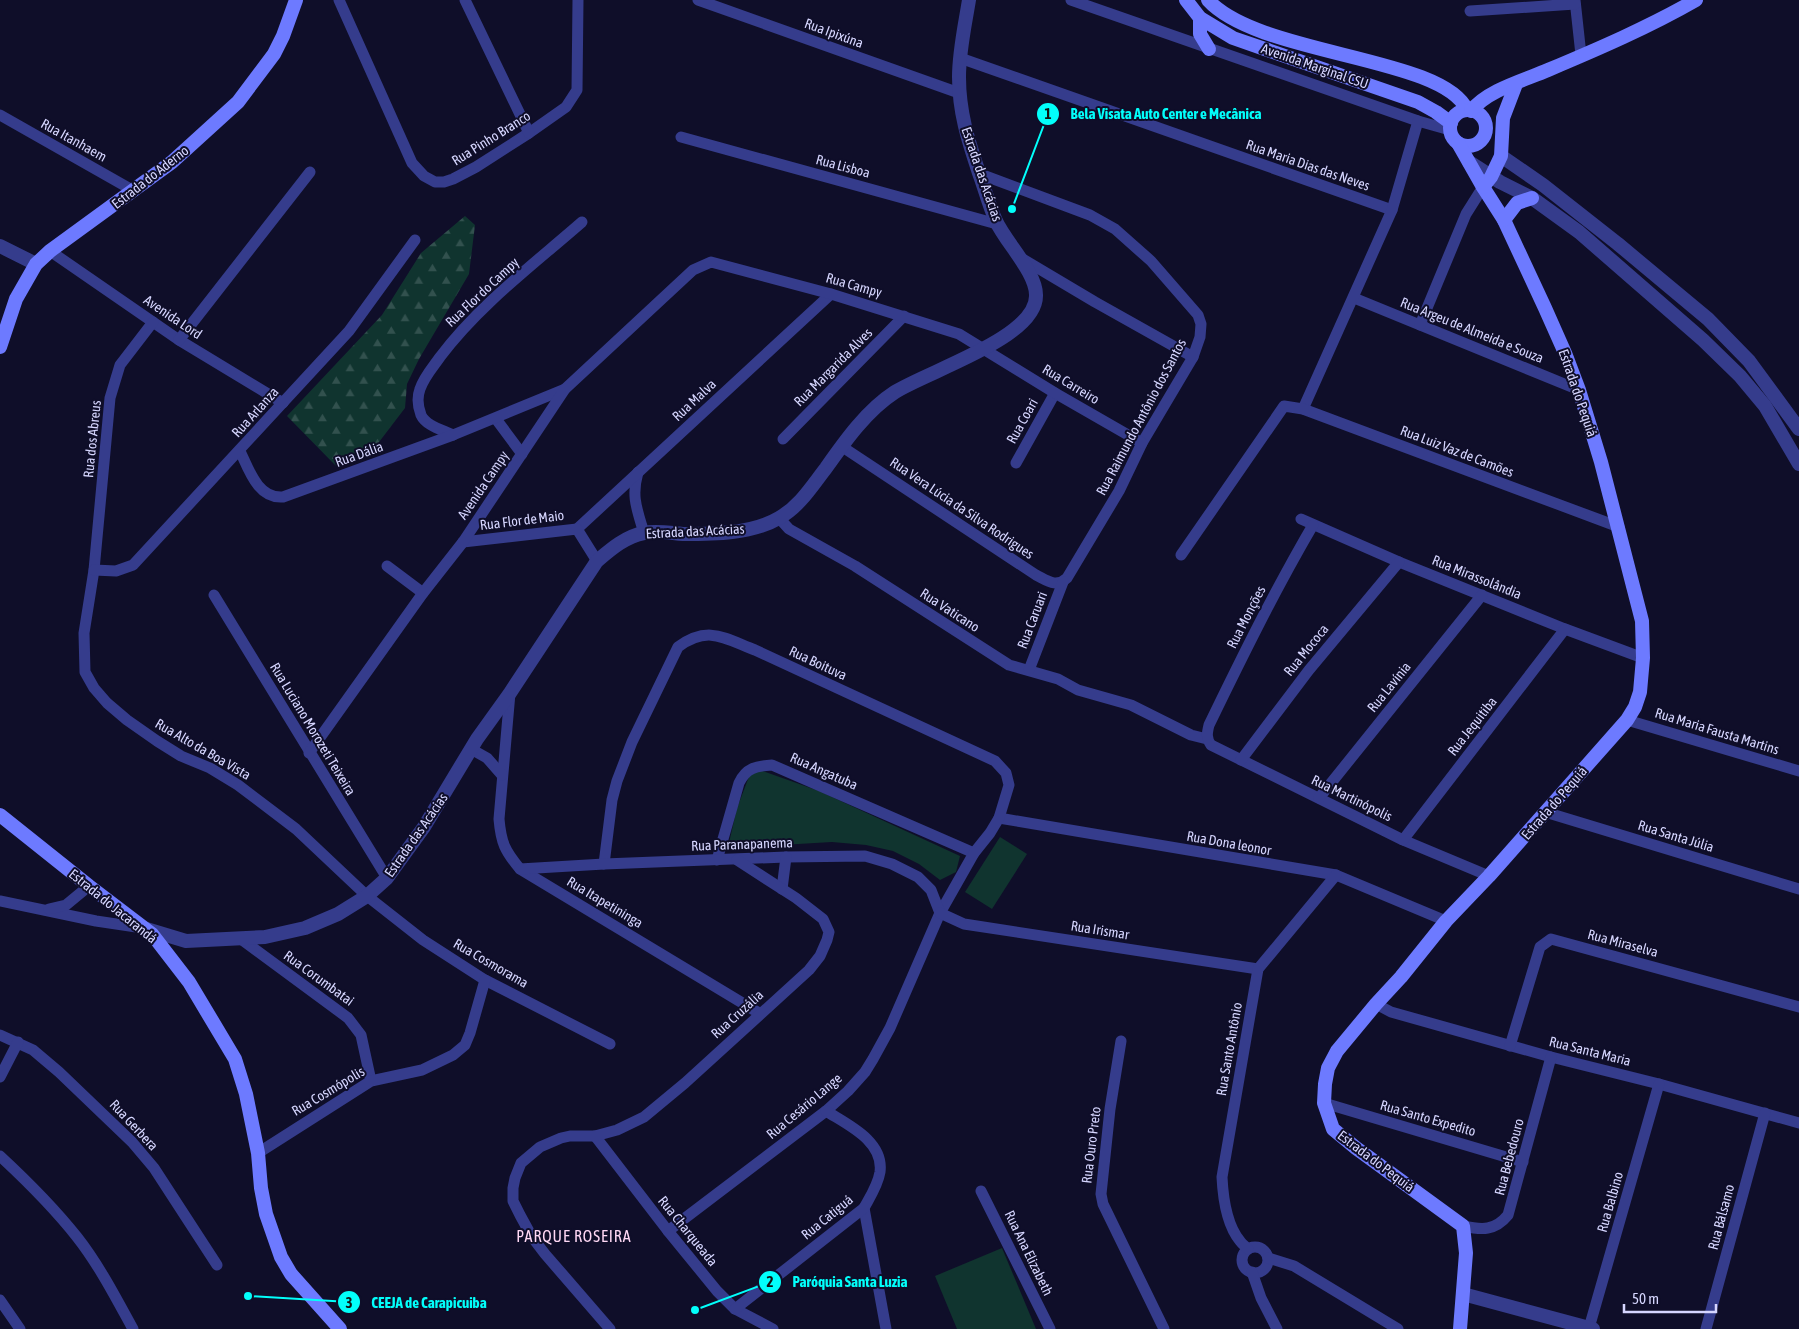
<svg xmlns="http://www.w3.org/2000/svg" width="1799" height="1329" viewBox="0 0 1799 1329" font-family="'Asap Condensed',sans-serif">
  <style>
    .forest { fill: url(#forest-firs) }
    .green { fill: #10342f }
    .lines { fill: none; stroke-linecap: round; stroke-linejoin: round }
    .minor { stroke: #353c8c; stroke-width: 11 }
    .tertiary { stroke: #353c8c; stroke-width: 14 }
    .secondary { stroke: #6d7aff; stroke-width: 14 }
    .labels { text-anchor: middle; stroke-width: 4; stroke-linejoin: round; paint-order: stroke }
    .street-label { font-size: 14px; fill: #d6d6ff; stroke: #0f0e29 }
    .quarter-label { font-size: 16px; letter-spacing: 1px; fill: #ffd8f5; stroke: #0f0e29 }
    .leader { fill: none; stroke: #02fffb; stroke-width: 2 }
    .callout-dot { fill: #02fffb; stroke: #0f0e29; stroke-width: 2 }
    .mark-label { font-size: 15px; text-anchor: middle; font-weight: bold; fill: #111 }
    .callout-label { font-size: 15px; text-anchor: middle; font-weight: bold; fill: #02fffb; stroke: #0f0e29; stroke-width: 4; stroke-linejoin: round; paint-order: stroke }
  </style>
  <defs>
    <pattern id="forest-firs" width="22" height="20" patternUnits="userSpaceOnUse" patternTransform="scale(1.25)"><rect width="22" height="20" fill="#10342f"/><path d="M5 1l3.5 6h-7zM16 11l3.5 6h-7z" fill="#32514e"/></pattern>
  </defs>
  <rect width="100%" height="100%" fill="#0f0e29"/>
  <path class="forest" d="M465,216L475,225L469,274L419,359L407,384L405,408L376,446L337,467L287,416L382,315L421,253Z"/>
  <g class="green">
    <path d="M760,770L819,791L960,856L956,872L940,880L919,864L893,851L866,845L832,842L781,845L770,843L728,847L737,808L750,774Z"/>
    <path d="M1000,837L1027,854L992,909L965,892Z"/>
    <path d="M1002,1248L1036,1329H957L935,1276Z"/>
  </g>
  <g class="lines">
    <g class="minor">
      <path d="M339,0L412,163L424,176L435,182H444L453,179L476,167L529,133L566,107L577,90L578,0"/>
      <path d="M465,0L529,133"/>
      <path d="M698,0L959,93"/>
      <path d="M1071,0L1418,121L1450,130"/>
      <path d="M1575,0L1581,55"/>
      <path d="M1470,11L1575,4"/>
      <path d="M960,58L1392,210"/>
      <path d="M0,115L134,191"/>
      <path d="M681,137L997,224"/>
      <path d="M50,251L179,340L283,403"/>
      <path d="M1021,258L1095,302L1193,357"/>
      <path d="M1354,298L1579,390"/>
      <path d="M153,322L120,365L110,398L94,570L84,633L85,672L94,688L107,703L127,720L157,741L181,756L210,768L238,785L296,829L367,896L423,940L485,980L610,1044"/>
      <path d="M1420,325L1466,214L1483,187"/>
      <path d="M179,340L310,172"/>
      <path d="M1303,409L1392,210L1418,121"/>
      <path d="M496,419L522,454"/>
      <path d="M453,435C443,430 426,426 421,415C418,407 417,397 420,389C424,377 433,367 440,357C479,305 534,264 582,222"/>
      <path d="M783,439L904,316"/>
      <path d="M841,446L1036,575C1048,581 1056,588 1067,578L1119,491L1142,443L1193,357L1200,337L1201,324L1198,315L1151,261L1115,229L1090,215L980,174"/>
      <path d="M240,451C249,470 258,499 283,497L453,435L565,389"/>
      <path d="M1016,463L1055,393"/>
      <path d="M638,472C631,497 637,509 644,533"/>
      <path d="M779,518L789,529L855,566L1009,665L1058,679L1078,690L1131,705L1191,735L1207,739"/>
      <path d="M1301,519L1399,562L1565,629L1643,658"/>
      <path d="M1313,525C1275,590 1242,657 1209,725C1207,733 1206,738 1211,745L1403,840L1489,876"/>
      <path d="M577,529L831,294"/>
      <path d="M463,542L577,529L597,561"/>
      <path d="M1181,555L1284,406L1303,409L1619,527"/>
      <path d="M387,566L423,593"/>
      <path d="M94,570L116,571L133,565L349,331L415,240"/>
      <path d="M214,595L387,878"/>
      <path d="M1029,670L1063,582"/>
      <path d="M510,693L499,819C501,843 505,851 520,869L759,1013"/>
      <path d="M1627,720L1799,771"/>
      <path d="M471,749L487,758L502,775"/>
      <path d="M309,753L423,593L463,542L565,389L693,270L711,262L831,294L959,334L1055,393L1142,443"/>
      <path d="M1241,760L1309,670L1399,562"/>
      <path d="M1319,798L1482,595"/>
      <path d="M1545,812L1799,889"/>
      <path d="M999,818L1336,875L1446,921"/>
      <path d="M1403,840L1565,629"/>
      <path d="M717,860L739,783C746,768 756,766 772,765L974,853"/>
      <path d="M604,864L612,800L617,781L632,742L678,647C708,625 724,638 755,650L995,761L1006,773L1009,785L999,818L990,833L974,853L940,913L890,1028L873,1059L865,1072L848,1091L826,1111L668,1231"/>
      <path d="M520,869L604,864L786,857L865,856L892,864L918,877L931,890L940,913"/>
      <path d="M782,889L786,857"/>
      <path d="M0,901L96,921L143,928"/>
      <path d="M49,909L66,905L89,886"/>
      <path d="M940,913L964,924L1258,969"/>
      <path d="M241,939L348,1018L361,1035L371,1081"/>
      <path d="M1376,1004L1391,1012L1551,1057L1659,1084L1799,1123"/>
      <path d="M0,1035L33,1050L59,1072L132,1142L154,1168L217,1265"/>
      <path d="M1121,1041L1110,1109L1101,1194L1103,1204L1164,1329"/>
      <path d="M1510,1046L1540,947L1551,939L1799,1007"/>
      <path d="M0,1077L18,1042"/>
      <path d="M1324,1103L1523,1162"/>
      <path d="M595,1136L668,1231L717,1291L735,1309L773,1329"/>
      <path d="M258,1153L371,1081L422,1070L453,1055L465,1045L470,1033L485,980"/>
      <path d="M0,1156C27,1181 54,1208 77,1237C99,1265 116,1298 133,1329"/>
      <path d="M981,1191L1050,1329"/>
      <path d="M864,1208L886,1329"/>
      <path d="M1463,1226C1482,1230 1495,1231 1508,1215L1551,1057"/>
      <circle cx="1255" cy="1260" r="13"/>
      <path d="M1248,1249C1245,1246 1242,1244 1240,1241C1226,1224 1223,1198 1222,1177L1258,969L1336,875"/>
      <path d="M1268,1258L1294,1266L1398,1329"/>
      <path d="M1252,1272L1261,1298L1277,1329"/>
      <path d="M0,1300L20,1329"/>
      <path d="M735,1309L864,1208C870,1197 878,1185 880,1172C884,1141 848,1125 826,1111"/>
      <path d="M1589,1328L1659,1084"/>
      <path d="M610,1329L545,1254L532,1237L520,1215L513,1201V1188L515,1178L521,1163L540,1147L561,1138L570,1136H595L617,1130L644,1117L685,1083L809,970L820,956L827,940L829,932L823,919L796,898L737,860"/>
      <path d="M1706,1329L1765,1113"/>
    </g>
    <g class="tertiary">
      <path d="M1501,156L1543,185L1618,244L1708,319L1749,361L1799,429"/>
      <path d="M1469,162L1500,182L1532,198L1579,232L1703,340L1740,376L1765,406L1799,464"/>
      <path d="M0,246L36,264"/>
      <path d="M143,928L186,941L265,937L305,928L338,914L367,896L387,878L424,827L477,739L510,693L597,561C610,550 626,536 644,533C656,530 670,533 683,534C713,534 752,534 779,518C800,506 812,486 826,468C845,441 867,410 895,392C928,371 1036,338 1036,296C1037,273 1006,243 996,221C989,206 985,189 979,173C968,140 959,112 959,77C959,51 965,25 969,0"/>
      <path d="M1463,1294L1593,1329"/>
    </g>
    <g class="secondary">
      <path d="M1186,0L1200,18L1233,38L1418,102L1436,112L1451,123"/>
      <path d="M1208,0C1259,56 1443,56 1467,110"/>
      <path d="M1200,18V34L1209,49"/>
      <circle cx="1468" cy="128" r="18"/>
      <path d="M1471,111C1487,90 1525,80 1548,70C1598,49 1649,27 1696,0"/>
      <path d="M1458,143L1483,187L1504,220L1545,308L1565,353L1579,390L1601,462L1642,621L1643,658L1640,692L1635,707L1627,720L1489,876L1446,921L1401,977L1376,1004L1337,1051L1328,1068L1325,1084L1324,1103L1333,1129L1356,1148L1463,1226L1466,1253L1460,1329"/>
      <path d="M1483,187L1491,177L1501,156L1503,118L1516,84"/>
      <path d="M1504,220L1517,203L1532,198"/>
      <path d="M0,347L16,299L36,264L50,251L172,162L238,102L274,54L283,36L296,0"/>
      <path d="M0,815L89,886L152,934L189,982L235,1059L246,1094L258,1153L261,1188L266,1214L281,1257L291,1274L340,1329"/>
    </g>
  </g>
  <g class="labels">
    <g class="street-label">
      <text transform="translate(834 33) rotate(20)" y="5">Rua Ipixúna</text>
      <text transform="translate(1315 66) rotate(19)" y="5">Avenida Marginal CSU</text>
      <text transform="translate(491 138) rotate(-32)" y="5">Rua Pinho Branco</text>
      <text transform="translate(74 140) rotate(29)" y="5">Rua Itanhaem</text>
      <text transform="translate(1308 165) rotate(19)" y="5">Rua Maria Dias das Neves</text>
      <text transform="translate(843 166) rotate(15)" y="5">Rua Lisboa</text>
      <text transform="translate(982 174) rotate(71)" y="5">Estrada das Acácias</text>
      <text transform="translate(150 177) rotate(-38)" y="5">Estrada do Aderno</text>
      <text transform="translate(854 285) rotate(16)" y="5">Rua Campy</text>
      <text transform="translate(482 292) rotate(-43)" y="5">Rua Flor do Campy</text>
      <text transform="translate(173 317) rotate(34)" y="5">Avenida Lord</text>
      <text transform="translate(1472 330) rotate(22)" y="5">Rua Argeu de Almeida e Souza</text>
      <text transform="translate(833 367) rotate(-45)" y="5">Rua Margarida Alves</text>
      <text transform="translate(1071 384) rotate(31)" y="5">Rua Carreiro</text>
      <text transform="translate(1578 393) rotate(71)" y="5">Estrada do Pequiá</text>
      <text transform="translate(694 400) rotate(-43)" y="5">Rua Malva</text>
      <text transform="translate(255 412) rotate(-48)" y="5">Rua Arlanza</text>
      <text transform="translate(1141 417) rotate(-62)" y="5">Rua Raimundo Antônio dos Santos</text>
      <text transform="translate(1022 421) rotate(-61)" y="5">Rua Coari</text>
      <text transform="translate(92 439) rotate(-84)" y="5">Rua dos Abreus</text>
      <text transform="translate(1457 451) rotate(21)" y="5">Rua Luiz Vaz de Camões</text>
      <text transform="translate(359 454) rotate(-20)" y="5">Rua Dália</text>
      <text transform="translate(483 485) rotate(-56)" y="5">Avenida Campy</text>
      <text transform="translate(962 508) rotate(34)" y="5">Rua Vera Lúcia da Silva Rodrigues</text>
      <text transform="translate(522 520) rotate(-7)" y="5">Rua Flor de Maio</text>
      <text transform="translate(695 531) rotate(-3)" y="5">Estrada das Acácias</text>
      <text transform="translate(1477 577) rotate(22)" y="5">Rua Mirassolândia</text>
      <text transform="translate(950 610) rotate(33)" y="5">Rua Vaticano</text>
      <text transform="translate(1246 617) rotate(-63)" y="5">Rua Monções</text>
      <text transform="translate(1032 620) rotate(-69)" y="5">Rua Caruari</text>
      <text transform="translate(1306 650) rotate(-51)" y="5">Rua Mococa</text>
      <text transform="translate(818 663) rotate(25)" y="5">Rua Boituva</text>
      <text transform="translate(1389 687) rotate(-51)" y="5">Rua Lavínia</text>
      <text transform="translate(1472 726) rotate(-52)" y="5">Rua Jequitiba</text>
      <text transform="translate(313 729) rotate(59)" y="5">Rua Luciano Morozeti Teixeira</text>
      <text transform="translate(1717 731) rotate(17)" y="5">Rua Maria Fausta Martins</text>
      <text transform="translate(203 749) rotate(30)" y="5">Rua Alto da Boa Vista</text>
      <text transform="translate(824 771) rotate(24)" y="5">Rua Angatuba</text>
      <text transform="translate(1352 798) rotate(26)" y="5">Rua Martinópolis</text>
      <text transform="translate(1554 803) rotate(-49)" y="5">Estrada do Pequiá</text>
      <text transform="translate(416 835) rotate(-55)" y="5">Estrada das Acácias</text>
      <text transform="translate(1676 836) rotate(17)" y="5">Rua Santa Júlia</text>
      <text transform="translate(1229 843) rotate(10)" y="5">Rua Dona leonor</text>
      <text transform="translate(742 844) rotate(-2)" y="5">Rua Paranapanema</text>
      <text transform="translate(605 902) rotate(31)" y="5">Rua Itapetininga</text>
      <text transform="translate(113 906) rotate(39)" y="5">Estrada do Jacarandá</text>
      <text transform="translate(1100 930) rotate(9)" y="5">Rua Irismar</text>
      <text transform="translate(1623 943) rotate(15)" y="5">Rua Miraselva</text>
      <text transform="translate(491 963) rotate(30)" y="5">Rua Cosmorama</text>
      <text transform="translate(319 978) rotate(36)" y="5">Rua Corumbatai</text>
      <text transform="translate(737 1014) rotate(-42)" y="5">Rua Cruzália</text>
      <text transform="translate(1229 1049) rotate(-80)" y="5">Rua Santo Antônio</text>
      <text transform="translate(1590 1051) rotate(14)" y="5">Rua Santa Maria</text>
      <text transform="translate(328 1091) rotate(-31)" y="5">Rua Cosmópolis</text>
      <text transform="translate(804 1106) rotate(-40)" y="5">Rua Cesário Lange</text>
      <text transform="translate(1428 1118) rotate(16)" y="5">Rua Santo Expedito</text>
      <text transform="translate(134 1125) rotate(47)" y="5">Rua Gerbera</text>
      <text transform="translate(1091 1145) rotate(-83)" y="5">Rua Ouro Preto</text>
      <text transform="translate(1509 1157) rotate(-75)" y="5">Rua Bebedouro</text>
      <text transform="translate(1376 1161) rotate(37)" y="5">Estrada do Pequiá</text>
      <text transform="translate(1610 1202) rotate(-74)" y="5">Rua Balbino</text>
      <text transform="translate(827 1217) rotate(-39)" y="5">Rua Catiguá</text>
      <text transform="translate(1721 1217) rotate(-75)" y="5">Rua Bálsamo</text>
      <text transform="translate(688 1231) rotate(51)" y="5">Rua Charqueada</text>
      <text transform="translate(1029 1253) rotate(64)" y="5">Rua Ana Elizabeth</text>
    </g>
    <g class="quarter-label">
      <text x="574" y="1242">PARQUE ROSEIRA</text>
    </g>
  </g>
  <path class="leader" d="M1012 209L1048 114M695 1310L770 1282M248 1296L349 1302"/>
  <g class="callout-dot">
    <circle cx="1012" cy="209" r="5"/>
    <circle cx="695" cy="1310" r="5"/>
    <circle cx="248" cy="1296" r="5"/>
    <circle cx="1048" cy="114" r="12"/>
    <circle cx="770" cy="1282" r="12"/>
    <circle cx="349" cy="1302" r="12"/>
  </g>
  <g class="mark-label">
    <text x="1048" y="119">1</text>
    <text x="770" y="1287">2</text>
    <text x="349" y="1308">3</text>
  </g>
  <g class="callout-label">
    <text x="1166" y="119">Bela Visata Auto Center e Mecânica</text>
    <text x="850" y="1287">Paróquia Santa Luzia</text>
    <text x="429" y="1308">CEEJA de Carapicuiba</text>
  </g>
  <path d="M1624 1304v8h92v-8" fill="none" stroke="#d6d6ff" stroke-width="2.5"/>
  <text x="1632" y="1304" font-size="15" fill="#d6d6ff" stroke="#0f0e29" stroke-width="4" paint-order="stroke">50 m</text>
</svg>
